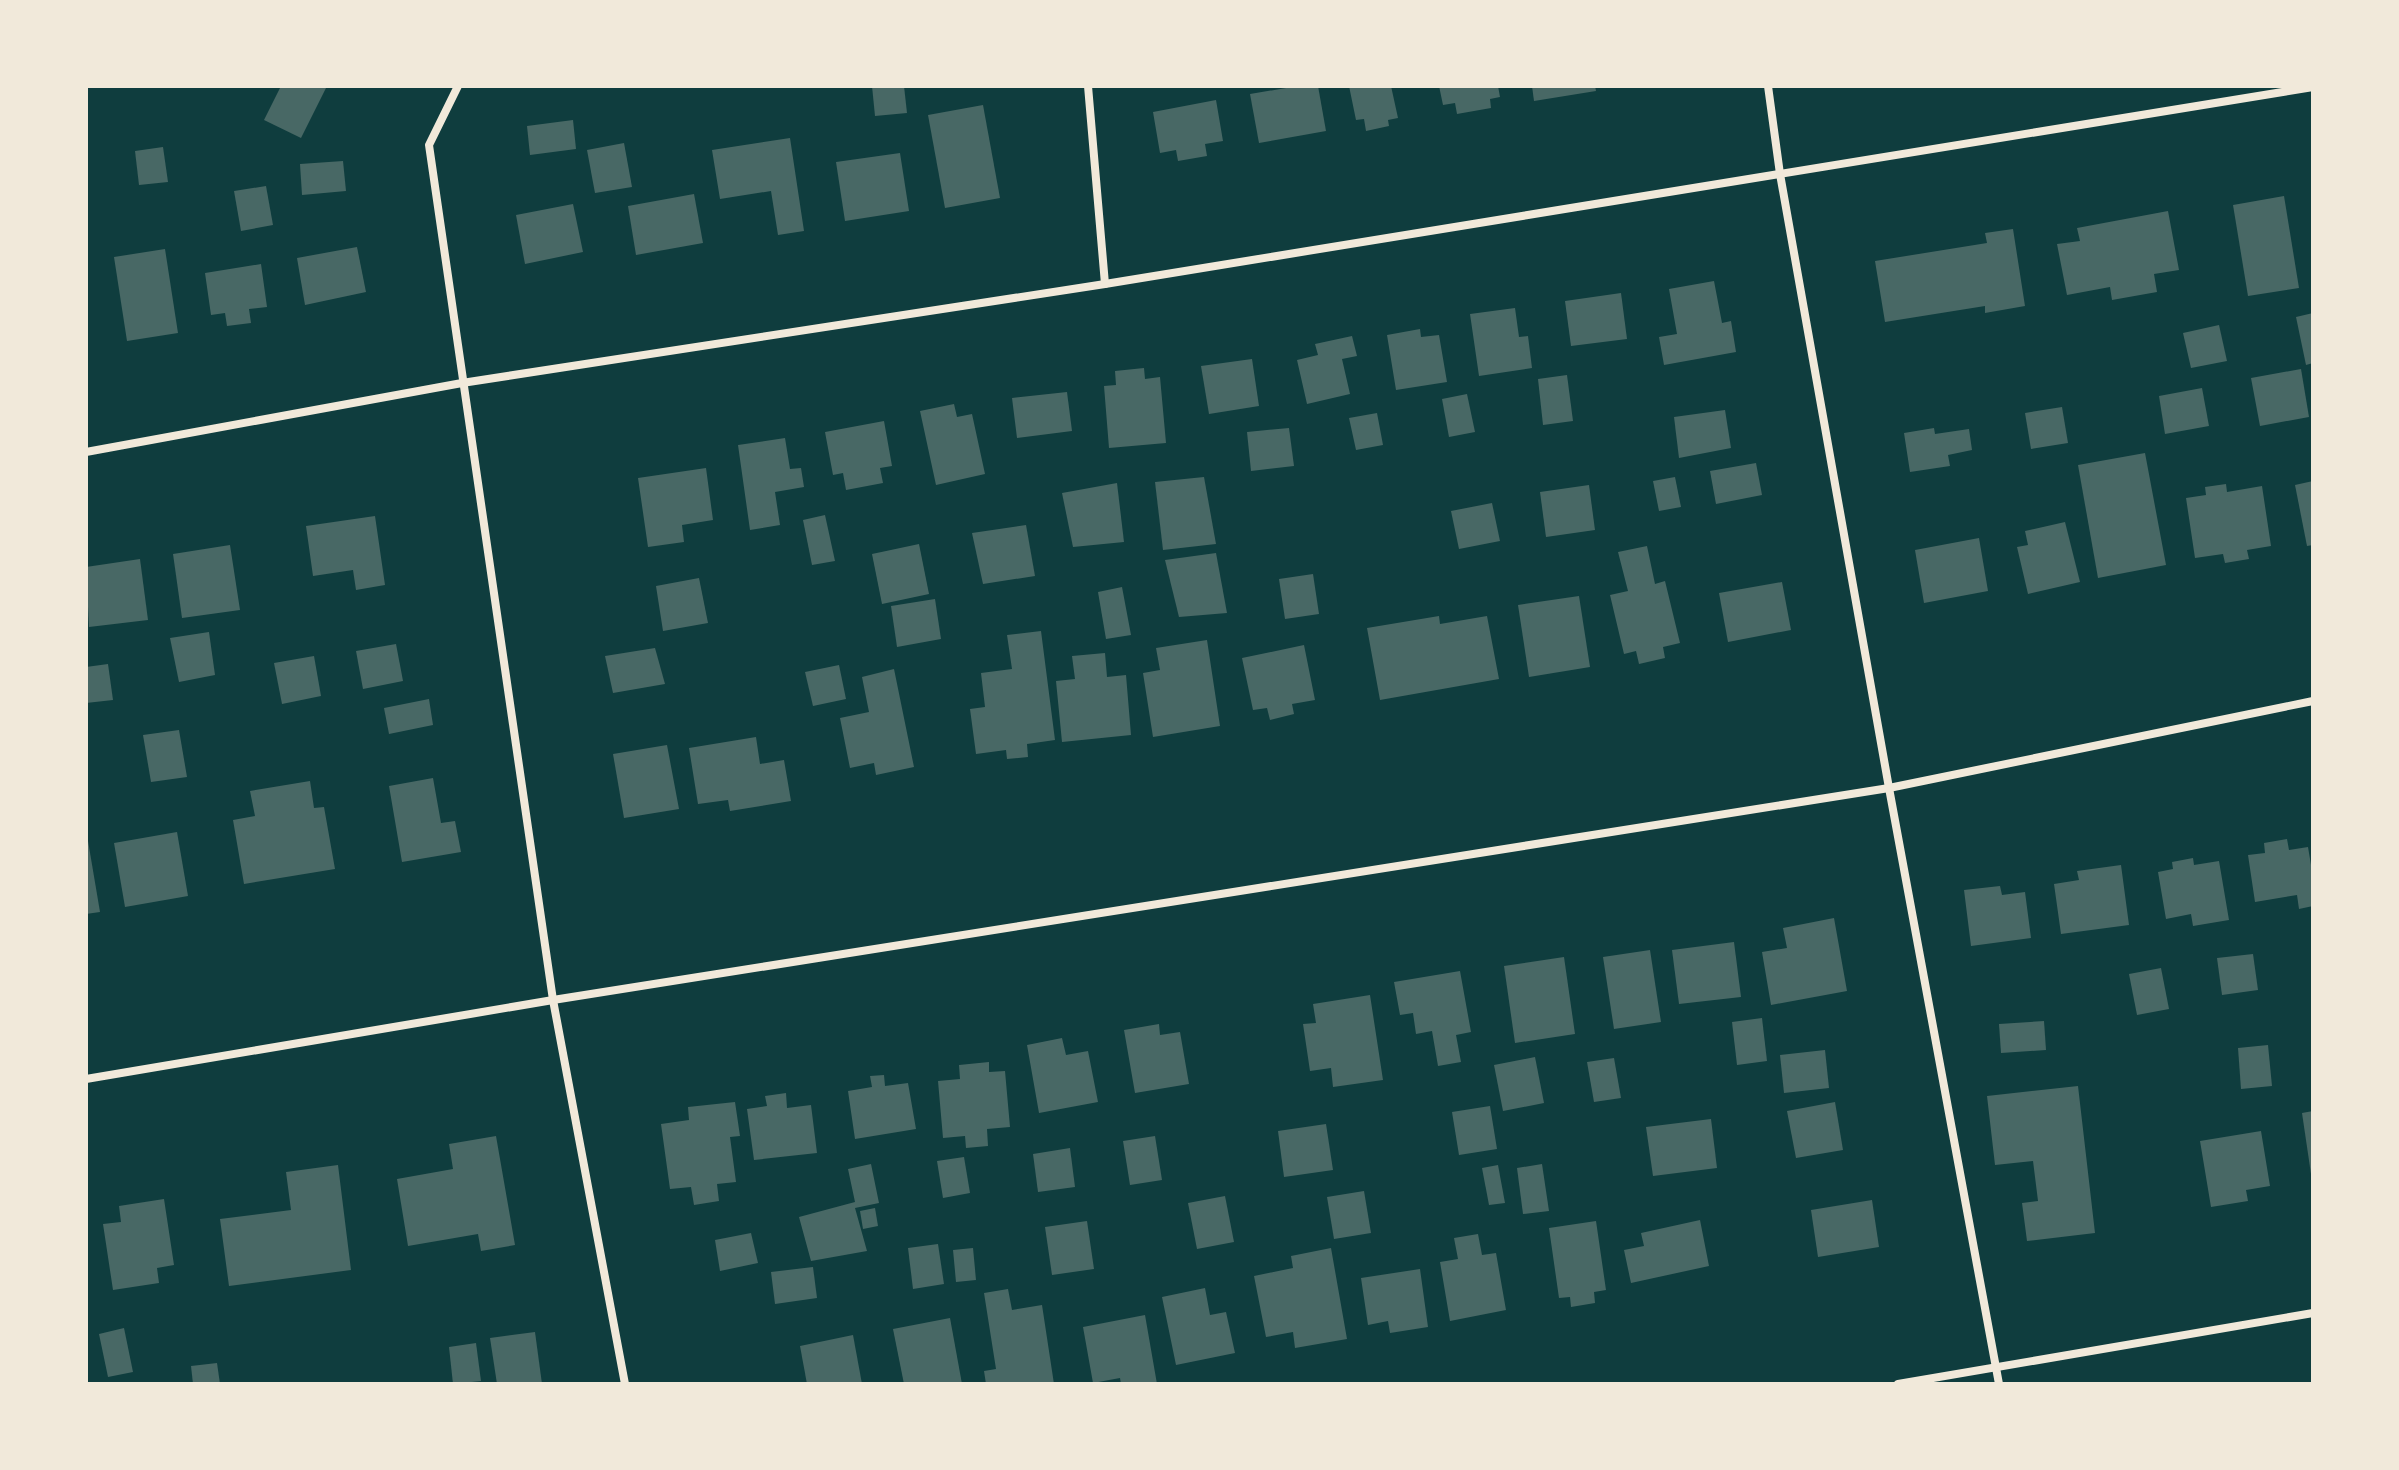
<svg xmlns="http://www.w3.org/2000/svg" width="2399" height="1470" viewBox="0 0 2399 1470" font-family="'Work Sans',sans-serif">
  <style>
    .building { fill: #486865 }
    .lines { fill: none; stroke-linecap: round; stroke-linejoin: round }
    .minor { stroke: #f1e9da; stroke-width: 8 }
  </style>
  <rect width="100%" height="100%" fill="#0f3d3e"/>
  <g class="building">
    <path d="M281,86H327L301,138L264,120Z"/>
    <path d="M872,86H904L907,113L875,116Z"/>
    <path d="M1298,86H1318L1326,131L1259,143L1250,94Z"/>
    <path d="M1349,86H1391L1398,118L1388,120L1389,126L1366,131L1364,119L1356,120Z"/>
    <path d="M1439,86H1498L1500,97L1490,99L1491,108L1457,114L1455,103L1443,105Z"/>
    <path d="M1532,86H1595L1596,91L1534,101Z"/>
    <path d="M1216,100L1223,141L1205,144L1207,156L1178,161L1176,150L1160,153L1153,112Z"/>
    <path d="M983,105L1000,198L945,208L928,115Z"/>
    <path d="M573,120L576,149L530,155L527,126Z"/>
    <path d="M790,138L804,231L778,235L771,191L720,199L712,150Z"/>
    <path d="M624,143L632,187L595,193L587,150Z"/>
    <path d="M163,147L168,182L139,185L135,151Z"/>
    <path d="M900,153L909,211L845,221L836,162Z"/>
    <path d="M343,161L346,191L302,195L300,164Z"/>
    <path d="M266,186L273,225L241,231L234,191Z"/>
    <path d="M694,194L703,243L636,255L628,206Z"/>
    <path d="M2284,196L2299,288L2248,296L2233,205Z"/>
    <path d="M573,204L583,252L525,264L516,215Z"/>
    <path d="M2168,211L2179,270L2154,274L2157,292L2112,300L2110,287L2067,295L2057,244L2080,241L2077,228Z"/>
    <path d="M2013,229L2025,306L1985,313V306L1885,322L1875,261L1987,243L1985,233Z"/>
    <path d="M357,247L366,292L305,305L297,258Z"/>
    <path d="M165,249L178,333L127,341L114,257Z"/>
    <path d="M261,264L267,307L249,309L251,323L227,326L225,313L211,315L205,273Z"/>
    <path d="M1714,281L1722,323L1731,321L1736,352L1664,365L1659,337L1677,334L1669,289Z"/>
    <path d="M1621,293L1627,339L1571,346L1565,301Z"/>
    <path d="M1515,308L1519,337L1528,336L1532,368L1479,376L1470,314Z"/>
    <path d="M2313,313V363L2306,365L2296,317Z"/>
    <path d="M2219,325L2227,361L2191,368L2183,333Z"/>
    <path d="M1420,329L1421,337L1439,335L1447,382L1396,390L1387,335Z"/>
    <path d="M1352,336L1357,356L1342,359L1350,394L1307,404L1297,360L1318,355L1315,344Z"/>
    <path d="M1252,359L1259,406L1209,414L1201,366Z"/>
    <path d="M1144,368L1145,379L1160,377L1166,443L1109,448L1104,386L1116,385L1115,371Z"/>
    <path d="M2301,369L2309,417L2260,426L2251,378Z"/>
    <path d="M1567,375L1573,421L1543,425L1538,379Z"/>
    <path d="M2202,388L2209,426L2165,434L2159,396Z"/>
    <path d="M1067,392L1072,431L1017,438L1012,398Z"/>
    <path d="M1467,394L1475,432L1449,437L1442,399Z"/>
    <path d="M954,404L957,417L972,414L985,474L936,485L920,411Z"/>
    <path d="M2062,407L2068,443L2031,449L2025,413Z"/>
    <path d="M1725,410L1731,448L1679,458L1674,417Z"/>
    <path d="M1377,413L1383,445L1356,450L1349,418Z"/>
    <path d="M884,421L892,466L880,468L883,483L846,490L843,473L833,475L825,432Z"/>
    <path d="M1289,428L1294,466L1251,471L1247,432Z"/>
    <path d="M1934,428L1935,434L1969,429L1972,450L1948,455L1950,466L1910,472L1904,433Z"/>
    <path d="M785,438L790,469L801,468L804,487L775,492L780,525L750,530L738,445Z"/>
    <path d="M2145,453L2166,565L2098,578L2078,465Z"/>
    <path d="M1756,463L1762,495L1716,504L1710,471Z"/>
    <path d="M706,468L713,520L682,525L684,542L648,547L638,478Z"/>
    <path d="M1204,477L1216,544L1163,550L1155,482Z"/>
    <path d="M1675,477L1681,507L1659,511L1653,481Z"/>
    <path d="M2313,481V545L2307,546L2295,485Z"/>
    <path d="M1117,483L1124,542L1073,547L1062,493Z"/>
    <path d="M2226,484L2227,492L2262,486L2271,546L2247,550L2249,559L2225,563L2223,554L2195,558L2186,498L2206,495L2205,487Z"/>
    <path d="M1589,485L1595,530L1546,537L1540,492Z"/>
    <path d="M1492,503L1500,541L1459,549L1451,511Z"/>
    <path d="M825,515L835,561L812,565L803,520Z"/>
    <path d="M375,516L385,585L356,590L353,570L313,576L306,526Z"/>
    <path d="M2065,522L2080,582L2028,594L2017,547L2028,545L2025,531Z"/>
    <path d="M1026,525L1035,576L983,584L972,533Z"/>
    <path d="M1979,538L1988,591L1924,603L1915,550Z"/>
    <path d="M919,544L929,594L882,604L872,554Z"/>
    <path d="M230,545L240,610L182,618L173,554Z"/>
    <path d="M1647,546L1655,584L1665,581L1680,643L1663,647L1665,658L1639,664L1636,651L1624,654L1610,595L1628,591L1618,552Z"/>
    <path d="M1216,553L1227,613L1179,617L1165,560Z"/>
    <path d="M140,559L148,620L89,627L86,567Z"/>
    <path d="M1313,574L1319,614L1285,619L1279,579Z"/>
    <path d="M699,578L708,623L663,631L656,586Z"/>
    <path d="M1782,582L1791,630L1728,642L1719,593Z"/>
    <path d="M1122,587L1131,635L1106,639L1098,592Z"/>
    <path d="M1579,596L1590,667L1529,677L1518,605Z"/>
    <path d="M935,599L941,639L897,647L891,606Z"/>
    <path d="M1439,616L1440,624L1487,616L1499,679L1380,700L1367,628Z"/>
    <path d="M1041,631L1055,740L1027,744L1028,757L1007,759L1006,750L976,754L970,709L985,707L981,673L1012,669L1007,635Z"/>
    <path d="M209,632L215,675L179,682L170,638Z"/>
    <path d="M1207,640L1220,726L1153,737L1143,673L1160,670L1156,648Z"/>
    <path d="M396,644L403,681L363,689L356,651Z"/>
    <path d="M1304,645L1315,700L1292,704L1294,714L1270,720L1267,708L1253,710L1242,658Z"/>
    <path d="M655,648L665,684L613,693L605,656Z"/>
    <path d="M1105,653L1107,677L1126,675L1131,735L1062,742L1056,681L1075,679L1072,656Z"/>
    <path d="M314,656L321,696L282,704L274,663Z"/>
    <path d="M108,664L113,700L86,703V667Z"/>
    <path d="M839,665L846,699L813,706L805,672Z"/>
    <path d="M894,669L914,767L876,775L874,763L850,768L840,718L869,712L862,677Z"/>
    <path d="M429,699L433,725L389,734L384,708Z"/>
    <path d="M179,730L187,777L151,782L143,735Z"/>
    <path d="M756,737L760,764L784,760L791,801L730,811L728,800L698,804L689,748Z"/>
    <path d="M667,745L679,809L624,818L613,754Z"/>
    <path d="M433,778L441,823L455,821L461,852L402,862L389,786Z"/>
    <path d="M310,781L314,808L324,807L335,869L244,884L233,820L255,816L250,791Z"/>
    <path d="M86,829L100,912L86,914Z"/>
    <path d="M177,832L188,896L125,907L114,843Z"/>
    <path d="M2287,839L2289,850L2308,847L2313,877V906L2299,909L2297,895L2255,902L2248,855L2265,853L2264,843Z"/>
    <path d="M2193,858L2194,865L2219,861L2229,920L2193,926L2191,914L2166,919L2158,872L2173,869L2172,862Z"/>
    <path d="M2121,865L2129,925L2061,934L2054,884L2079,880L2077,871Z"/>
    <path d="M2000,886L2002,895L2025,892L2031,938L1971,946L1964,890Z"/>
    <path d="M1834,918L1847,991L1771,1005L1762,952L1787,948L1783,928Z"/>
    <path d="M1734,942L1741,997L1679,1004L1672,950Z"/>
    <path d="M1650,950L1661,1022L1614,1029L1603,957Z"/>
    <path d="M2253,954L2258,990L2222,995L2217,958Z"/>
    <path d="M1564,957L1575,1034L1515,1043L1504,966Z"/>
    <path d="M2161,968L2169,1009L2137,1015L2129,974Z"/>
    <path d="M1460,971L1471,1032L1456,1035L1461,1062L1438,1066L1432,1031L1416,1034L1413,1013L1400,1015L1394,982Z"/>
    <path d="M1370,995L1383,1080L1333,1087L1331,1068L1310,1071L1303,1024L1316,1023L1313,1004Z"/>
    <path d="M1762,1018L1767,1061L1737,1065L1732,1022Z"/>
    <path d="M2044,1021L2046,1050L2001,1053L1999,1024Z"/>
    <path d="M1159,1024L1160,1035L1180,1032L1189,1084L1135,1093L1124,1030Z"/>
    <path d="M1062,1038L1066,1055L1088,1051L1098,1102L1039,1113L1027,1045Z"/>
    <path d="M2268,1045L2272,1086L2241,1089L2238,1048Z"/>
    <path d="M1825,1050L1829,1088L1784,1093L1780,1055Z"/>
    <path d="M1535,1057L1544,1103L1503,1111L1494,1065Z"/>
    <path d="M1614,1058L1621,1098L1594,1102L1587,1062Z"/>
    <path d="M989,1062V1072L1005,1071L1010,1127L987,1129L988,1146L966,1148L965,1136L943,1138L938,1081L960,1079L959,1065Z"/>
    <path d="M884,1075L885,1086L908,1083L916,1129L855,1139L848,1091L872,1087L870,1076Z"/>
    <path d="M2078,1086L2095,1233L2027,1241L2022,1203L2038,1201L2033,1161L1995,1165L1987,1096Z"/>
    <path d="M786,1093L787,1108L811,1105L817,1153L754,1160L747,1109L767,1106L765,1096Z"/>
    <path d="M735,1102L740,1136L730,1137L736,1182L717,1184L719,1201L694,1205L691,1187L670,1189L661,1124L689,1120L688,1107Z"/>
    <path d="M1835,1102L1843,1150L1796,1158L1787,1111Z"/>
    <path d="M1490,1106L1497,1149L1459,1155L1452,1112Z"/>
    <path d="M2313,1111V1174H2311L2302,1113Z"/>
    <path d="M1711,1119L1717,1168L1653,1176L1646,1127Z"/>
    <path d="M1326,1124L1333,1170L1284,1177L1278,1131Z"/>
    <path d="M2261,1131L2270,1186L2246,1190L2248,1201L2211,1207L2200,1141Z"/>
    <path d="M496,1136L515,1245L481,1251L478,1234L408,1246L397,1179L453,1169L449,1144Z"/>
    <path d="M1155,1136L1162,1180L1130,1185L1123,1141Z"/>
    <path d="M1070,1148L1075,1187L1038,1192L1033,1154Z"/>
    <path d="M964,1157L970,1193L943,1198L937,1161Z"/>
    <path d="M871,1164L879,1203L855,1208L867,1251L811,1261L799,1217L855,1202L848,1169Z"/>
    <path d="M1542,1164L1549,1211L1523,1214L1517,1168Z"/>
    <path d="M338,1165L351,1270L229,1286L220,1219L291,1210L286,1172Z"/>
    <path d="M1498,1165L1505,1203L1489,1205L1482,1168Z"/>
    <path d="M1364,1191L1371,1233L1334,1239L1327,1197Z"/>
    <path d="M1225,1196L1234,1242L1197,1249L1188,1203Z"/>
    <path d="M164,1199L174,1265L157,1268L159,1283L113,1290L103,1224L121,1222L119,1206Z"/>
    <path d="M1872,1200L1879,1247L1818,1257L1811,1210Z"/>
    <path d="M875,1208L878,1226L863,1229L860,1211Z"/>
    <path d="M1700,1220L1709,1266L1631,1283L1624,1250L1644,1246L1641,1233Z"/>
    <path d="M1087,1221L1094,1269L1052,1275L1045,1227Z"/>
    <path d="M1596,1221L1606,1290L1594,1292L1595,1303L1571,1307L1570,1297L1559,1298L1549,1228Z"/>
    <path d="M751,1233L758,1263L720,1271L715,1240Z"/>
    <path d="M1478,1234L1482,1255L1496,1253L1506,1310L1450,1321L1440,1262L1458,1259L1454,1238Z"/>
    <path d="M938,1244L944,1284L913,1289L908,1248Z"/>
    <path d="M973,1248L976,1280L956,1282L953,1250Z"/>
    <path d="M1331,1248L1347,1339L1295,1348L1293,1332L1266,1337L1254,1276L1293,1268L1291,1256Z"/>
    <path d="M813,1267L817,1298L775,1304L771,1272Z"/>
    <path d="M1420,1269L1428,1327L1390,1333L1388,1321L1368,1325L1361,1278Z"/>
    <path d="M1205,1288L1210,1315L1226,1312L1235,1353L1176,1365L1162,1297Z"/>
    <path d="M1008,1289L1012,1310L1042,1305L1054,1384H986L984,1371L996,1369L984,1293Z"/>
    <path d="M1145,1315L1157,1384H1121L1120,1378L1093,1383L1083,1327Z"/>
    <path d="M950,1318L962,1384H904L893,1329Z"/>
    <path d="M124,1328L133,1372L108,1377L99,1334Z"/>
    <path d="M535,1332L542,1384H497L490,1338Z"/>
    <path d="M853,1335L862,1384H807L800,1346Z"/>
    <path d="M476,1343L481,1381L453,1384L449,1347Z"/>
    <path d="M217,1363L220,1384H193L191,1366Z"/>
  </g>
  <g class="lines">
    <g class="minor">
      <path d="M458,86L429,145L553,1000L625,1384"/>
      <path d="M1088,86L1105,284"/>
      <path d="M1768,86L1780,174L1889,788L1999,1384"/>
      <path d="M86,452L462,383L1105,284L2313,87"/>
      <path d="M86,1079L553,1000L1889,788L2313,701"/>
      <path d="M1898,1384L2313,1313"/>
    </g>
  </g>
  <rect width="2399" height="1470" fill="none" stroke="#f1e9da" stroke-width="176"/>
</svg>
